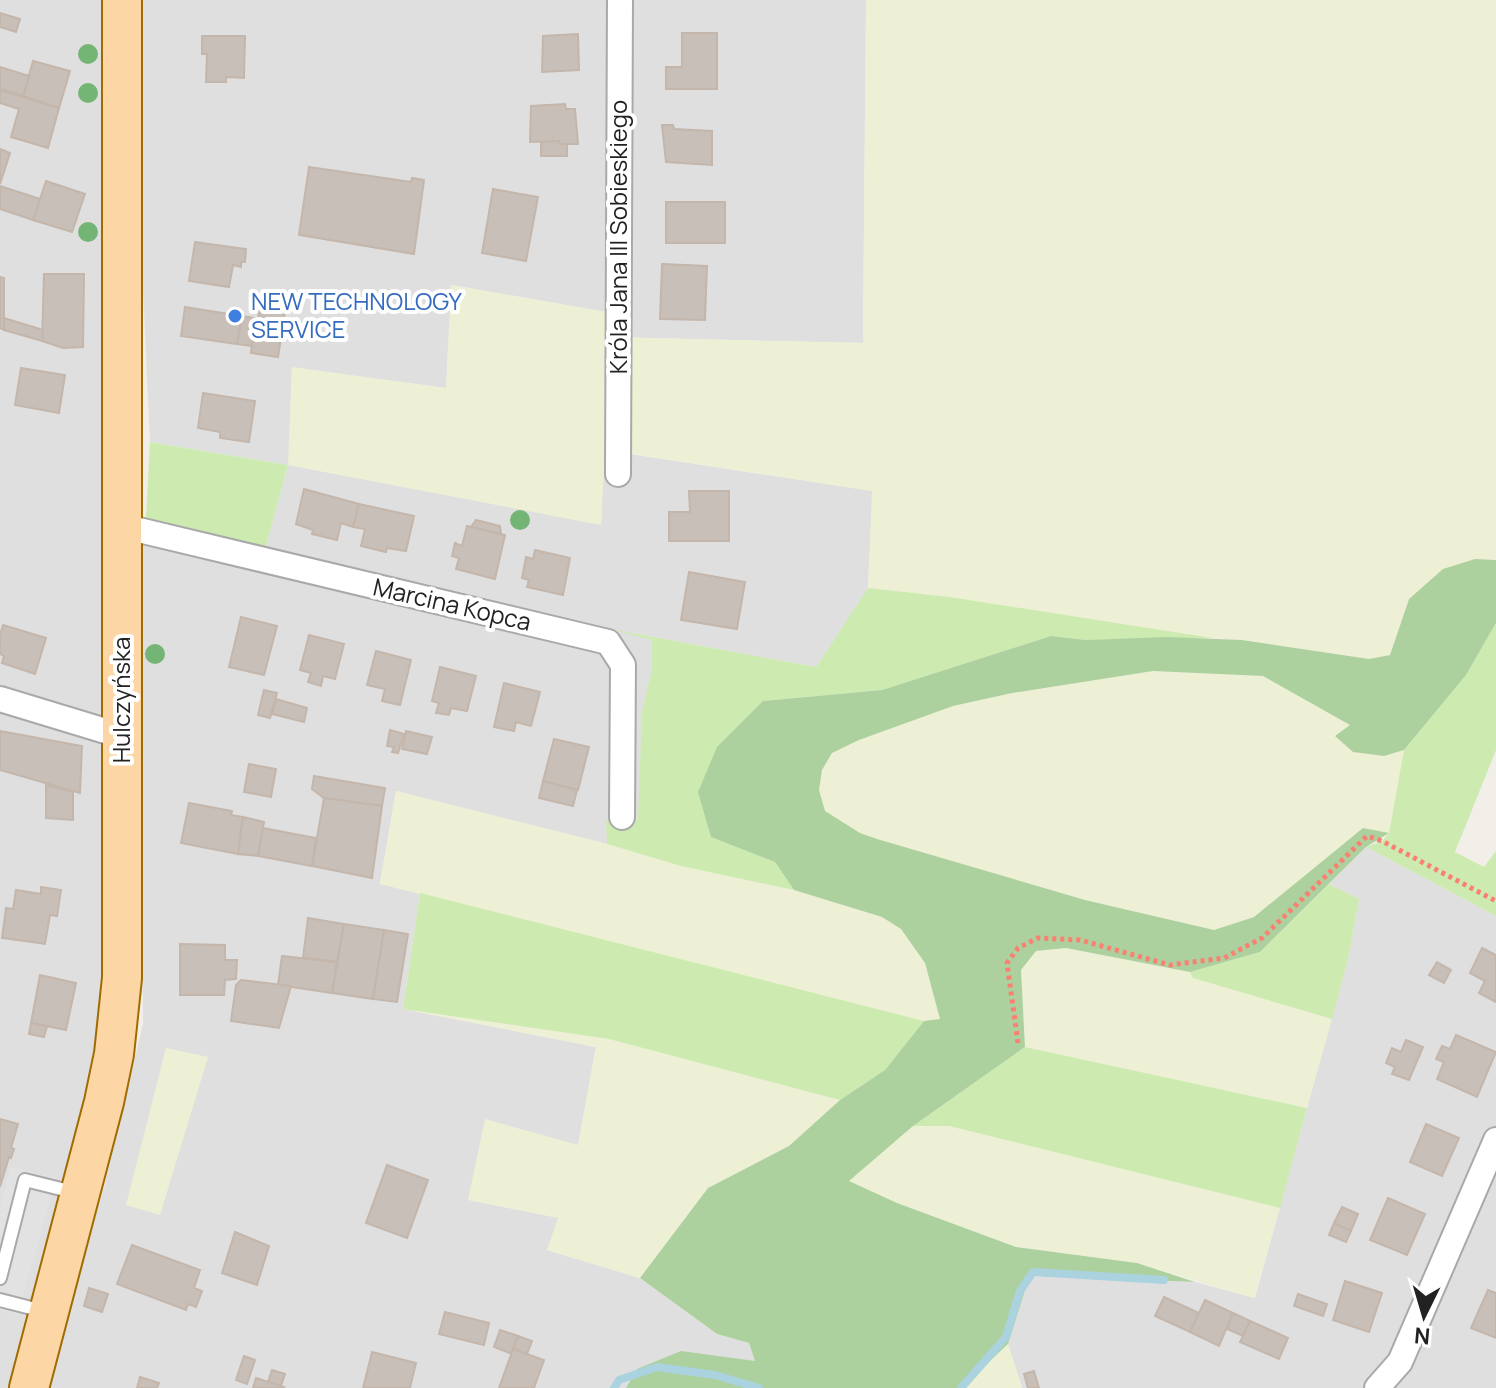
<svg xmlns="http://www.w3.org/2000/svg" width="1496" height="1388" viewBox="0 0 1496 1388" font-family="Manrope,sans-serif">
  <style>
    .residential { fill: #e0dfdf }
    .farmland { fill: #eef0d5 }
    .grass { fill: #cdebb0 }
    .forest { fill: #add19e }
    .parking { fill: #e2e2e2 }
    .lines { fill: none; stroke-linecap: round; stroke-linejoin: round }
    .stream { stroke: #aad3df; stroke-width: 8 }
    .building { fill: #c7bfb8; stroke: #c4b6ab; stroke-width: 2 }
    .lane-casing { stroke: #a9a9a9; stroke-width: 16 }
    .street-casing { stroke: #a9a9a9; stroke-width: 28 }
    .primary-casing { stroke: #a06b00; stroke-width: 42 }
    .path { stroke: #fa8072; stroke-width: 5; stroke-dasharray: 4 4; stroke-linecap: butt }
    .lane { stroke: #fff; stroke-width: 12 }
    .street { stroke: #fff; stroke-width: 24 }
    .primary { stroke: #fcd6a4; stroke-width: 38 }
    .tree { fill: #74b475 }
    .shop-dot { fill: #3f7fe0; stroke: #fff; stroke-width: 3 }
    .labels { text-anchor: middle; stroke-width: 8; stroke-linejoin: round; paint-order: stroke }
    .street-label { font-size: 24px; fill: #222; stroke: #fff }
    .shop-label { font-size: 24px; fill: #366cbe; stroke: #fff; text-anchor: start }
  </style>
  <rect width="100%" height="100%" fill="#f2efe9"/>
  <g class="residential">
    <path d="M0,0H108V898L99,1061L14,1388H0Z"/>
    <path d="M140,0H866L863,343L605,337L606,312L452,285L446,388L292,368L289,465L601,524L604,450L873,491L868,588L816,667L626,632L652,640V669L642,711L639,819L606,821L607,844L396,791L380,883L420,893L403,1009L596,1047L578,1145L559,1218L547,1250L640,1278L717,1334L749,1343L764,1388H45L105,1184L143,1024L140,541L606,654L610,630L265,550L288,465L150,442L139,202Z"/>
    <path d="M1366,847L1496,916V1388H1022L1008,1344L1030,1275L1195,1282L1255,1298L1349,955L1359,899L1329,884Z"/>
  </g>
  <g class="farmland">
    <path d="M866,0H1496V560L1486,559L1409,598L1390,655L1369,659L1242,640L1212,638L950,597L868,588L872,491L605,450L601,525L288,465L292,367L446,388L451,285L606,312L605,337L863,343Z"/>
    <path d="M1153,671L1263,676L1351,725L1384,756L1404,750L1389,833L1363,829L1254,918L1214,930L1085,900L876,839L860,833L825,811L819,790L822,770L832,753L859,740L953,706L1012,693Z"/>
    <path d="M396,791L607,844L681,866L794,890L882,917L901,929L925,963L940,1020L924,1021L380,884Z"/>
    <path d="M1066,948L1190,972L1193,978L1332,1019L1307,1108L1025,1047L1021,970L1036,951Z"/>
    <path d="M403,1009L609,1039L840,1100L789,1146L708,1188L640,1278L547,1250L558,1218L468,1200L485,1119L578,1145L596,1047Z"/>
    <path d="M166,1048L208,1057L160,1215L126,1205Z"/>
    <path d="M913,1126H949L1280,1208L1254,1298L1137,1263L1016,1247L897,1203L848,1181Z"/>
    <path d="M1008,1344L1022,1388H961Z"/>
  </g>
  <g class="grass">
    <path d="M150,442L288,465L265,550L146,518Z"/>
    <path d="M868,588L950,597L1212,638L1086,640L1051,636L882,690L763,701L712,837L775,862L794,890L681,866L607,844L606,821L638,819L642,711L652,669V640L610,629L816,667Z"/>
    <path d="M1496,623V750L1455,852L1484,867L1496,851V916L1366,847L1382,841L1389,833L1404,750L1466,675Z"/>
    <path d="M1329,884L1359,899L1349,955L1332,1019L1193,978L1190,972L1260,952Z"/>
    <path d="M420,893L924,1021L885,1070L840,1100L609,1039L403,1009Z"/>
    <path d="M1025,1047L1307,1108L1280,1208L949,1126H913Z"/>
  </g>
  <path class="forest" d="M1475,559L1496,560V623L1466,675L1404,750L1384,756L1353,752L1335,736L1350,725L1263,676L1153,671L1012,693L953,706L859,740L832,753L822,770L819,790L825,811L860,833L877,839L1085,900L1214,930L1254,917L1363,828L1389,833L1366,847L1260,952L1190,972L1066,948L1036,951L1021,970L1025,1047L913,1126L849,1181L897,1203L1016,1247L1137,1263L1195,1282L1030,1275L1008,1344L961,1388H626L637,1369L681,1351L755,1361L749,1343L717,1334L640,1278L708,1188L789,1146L840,1100L885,1070L924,1021L940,1019L925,963L901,929L882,917L794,890L775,862L711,837L698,792L717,747L763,701L882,690L1051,636L1086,640L1167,637L1242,640L1369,659L1390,655L1409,599L1443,569Z"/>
  <path class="parking" d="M11,1167L56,1178L18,1315L0,1310V1207Z"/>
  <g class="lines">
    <g class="stream">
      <path d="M614,1388L619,1380L657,1367L715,1375L759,1388"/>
      <path d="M961,1388L1006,1337L1020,1291L1033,1272L1164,1280"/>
    </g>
  </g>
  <g class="building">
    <path d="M0,13L20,19L16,32L0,27Z"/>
    <path d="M682,33H717V89H666V67H682Z"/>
    <path d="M578,34L579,70L542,72L543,36Z"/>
    <path d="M202,36H245L244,78L226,77V82H206L207,54H202Z"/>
    <path d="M33,61L70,71L59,108L23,96Z"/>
    <path d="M0,67L29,76L23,96L0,89Z"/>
    <path d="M0,90L59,108L48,148L11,137L19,109L0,103Z"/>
    <path d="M565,104L566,109H575L578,144H560L559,141L530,142L531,106Z"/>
    <path d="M662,125H673L674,129L712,131V165L666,162Z"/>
    <path d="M559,141L560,144H567V156H541V142Z"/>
    <path d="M0,149L10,153L0,184Z"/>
    <path d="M309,167L411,182L412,178L424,180L414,254L299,235Z"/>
    <path d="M46,181L85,194L72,232L33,220Z"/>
    <path d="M0,186L40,199L33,220L0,209Z"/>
    <path d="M493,189L538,197L526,261L482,253Z"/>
    <rect x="666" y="202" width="59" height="41"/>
    <path d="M195,242L246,249L245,262H241V267L233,265L229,287L189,281Z"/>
    <path d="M662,264L707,266L705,320L660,319Z"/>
    <path d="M44,274H84L83,347L63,348L42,341Z"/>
    <path d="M0,277L4,278V330L0,328Z"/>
    <path d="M262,296L287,300L285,312L260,307Z"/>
    <path d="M185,307L242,316L237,344L181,336Z"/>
    <path d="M260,307L285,312L278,357L251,353L255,318H258Z"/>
    <path d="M242,316L255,318L252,346L237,344Z"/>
    <path d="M4,318L43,330L42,341L4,330Z"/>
    <path d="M21,368L65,375L59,413L15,405Z"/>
    <path d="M203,393L255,401L249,442L220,438V432L198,428Z"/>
    <path d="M304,489L359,504L353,527L341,523L337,540L312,534L313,530L296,524Z"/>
    <path d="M689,491H729V541H669V512H690Z"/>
    <path d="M359,504L414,516L406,551L387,548L386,552L361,546L365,529L353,527Z"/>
    <path d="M476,520L500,526L501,534L471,527Z"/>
    <path d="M467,526L505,535L495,579L456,569L459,558L452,556L455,543L462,546Z"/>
    <path d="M535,550L570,558L563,595L527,587L529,580L522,578L526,557L533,559Z"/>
    <path d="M689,572L745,582L737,629L681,620Z"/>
    <path d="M241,617L277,626L264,675L229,667Z"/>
    <path d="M3,625L46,638L35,674L2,663L4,656L0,654V635Z"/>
    <path d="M309,635L344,644L335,679L323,676L321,686L308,682L311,673L300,670Z"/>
    <path d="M376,651L411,660L400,705L382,701L385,689L367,685Z"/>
    <path d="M440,667L476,676L467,711L451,708L449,715L436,713L439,703L432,701Z"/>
    <path d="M504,683L540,692L531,726L516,722L514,731L494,727Z"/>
    <path d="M264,690L277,693L270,718L258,715Z"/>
    <path d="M276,699L307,708L304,722L272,714Z"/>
    <path d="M390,730L404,734L398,753L392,752L394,747L387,746Z"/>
    <path d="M0,731L82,746L80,793L0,770Z"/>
    <path d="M406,731L432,737L427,754L402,749Z"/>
    <path d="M554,739L589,747L578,790L543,781Z"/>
    <path d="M249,764L276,769L271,797L244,792Z"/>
    <path d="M314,776L385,788L382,806L324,798L312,789Z"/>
    <path d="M543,781L577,790L573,806L539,798Z"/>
    <path d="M46,785L73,792V820L46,818Z"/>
    <path d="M324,798L382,806L372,878L312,866Z"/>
    <path d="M189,803L232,811L231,815L243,817L238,854L181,843Z"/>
    <path d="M243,817L264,822L258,856L238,854Z"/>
    <path d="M263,828L316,838L312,866L258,856Z"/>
    <path d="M41,887L61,890L57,916L50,915L45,944L2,938L6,908L13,909L16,890L41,894Z"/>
    <path d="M308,918L344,924L337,962L303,958Z"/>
    <path d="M344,924L384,930L373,999L332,993Z"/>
    <path d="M384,930L408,934L397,1002L373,999Z"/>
    <path d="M180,944L225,945V960H237L236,979L225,980L224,995H180Z"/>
    <path d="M1482,948L1496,955V1002L1479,993L1485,981L1470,973Z"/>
    <path d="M282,956L337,962L332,993L278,985Z"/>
    <path d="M1437,962L1451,970L1444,983L1429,975Z"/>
    <path d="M40,975L76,983L66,1030L31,1023Z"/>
    <path d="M241,980L291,986L279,1028L231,1021L236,985Z"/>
    <path d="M31,1023L47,1026L44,1037L29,1034Z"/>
    <path d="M1456,1035L1496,1052L1477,1097L1437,1079L1444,1062L1436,1059L1442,1046L1450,1049Z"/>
    <path d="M1406,1040L1423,1047L1409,1080L1392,1074L1395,1067L1386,1063L1392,1048L1401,1052Z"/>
    <path d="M0,1119L18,1124L11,1148L14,1149L11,1158L9,1157L0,1187Z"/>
    <path d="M1426,1124L1459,1138L1442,1176L1410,1162Z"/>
    <path d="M387,1165L428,1180L407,1238L366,1223Z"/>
    <path d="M1388,1198L1425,1214L1407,1255L1370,1240Z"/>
    <path d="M1342,1207L1358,1214L1351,1231L1334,1223Z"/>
    <path d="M1334,1223L1351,1231L1346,1242L1329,1235Z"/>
    <path d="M235,1232L269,1246L257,1285L222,1273Z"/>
    <path d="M132,1245L200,1270L194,1288L202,1291L196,1307L188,1304L186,1310L117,1284Z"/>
    <path d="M1345,1281L1382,1293L1369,1332L1333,1320Z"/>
    <path d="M89,1288L108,1294L102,1312L84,1306Z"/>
    <path d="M1488,1290L1496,1293V1338L1471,1328Z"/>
    <path d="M1298,1294L1327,1304L1323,1316L1294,1306Z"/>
    <path d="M1164,1297L1199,1313L1190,1332L1155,1316Z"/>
    <path d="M1205,1300L1233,1313L1219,1346L1190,1332Z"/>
    <path d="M445,1312L489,1323L484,1345L439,1334Z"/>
    <path d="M1233,1313L1250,1321L1243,1336L1227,1329Z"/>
    <path d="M1250,1321L1288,1338L1279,1359L1240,1342Z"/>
    <path d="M500,1330L518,1336L512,1354L494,1347Z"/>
    <path d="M518,1336L532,1341L527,1354L513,1349Z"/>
    <path d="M513,1349L544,1360L534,1388H499Z"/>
    <path d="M372,1352L416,1363L410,1388H363Z"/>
    <path d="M244,1356L255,1360L247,1384L236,1380Z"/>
    <path d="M272,1370L285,1374L281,1386L268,1382Z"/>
    <path d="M1034,1371L1039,1388H1028L1024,1374Z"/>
    <path d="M140,1377L159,1383L157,1388H137Z"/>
    <path d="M256,1378L284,1387L283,1388H253Z"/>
  </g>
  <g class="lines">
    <defs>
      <g id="lane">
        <path d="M0,1278L25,1180L77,1193"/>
        <path d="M0,1300L43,1311"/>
      </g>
      <g id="street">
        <path d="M618,474L620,0"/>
        <path d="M122,526L608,642L623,665L622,817"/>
        <path d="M0,699L122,736"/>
        <path d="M1377,1388L1400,1362L1496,1140"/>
      </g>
      <path id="primary" d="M29,1388L104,1102L114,1054L122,978V0"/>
    </defs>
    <use href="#lane" class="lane-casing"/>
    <use href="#street" class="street-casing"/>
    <use href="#primary" class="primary-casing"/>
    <path class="path" d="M1018,1043L1007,963L1018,948L1038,938L1080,940L1170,965L1224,958L1262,938L1367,836L1382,841L1496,901"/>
    <use href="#lane" class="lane"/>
    <use href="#street" class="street"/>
    <use href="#primary" class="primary"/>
  </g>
  <g class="tree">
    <circle cx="88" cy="54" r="10"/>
    <circle cx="88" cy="93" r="10"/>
    <circle cx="88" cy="232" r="10"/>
    <circle cx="520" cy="520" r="10"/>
    <circle cx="155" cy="654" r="10"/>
  </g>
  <circle class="shop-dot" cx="235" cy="316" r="8"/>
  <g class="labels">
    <g class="street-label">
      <text transform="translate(619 237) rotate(-90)" y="8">Króla Jana III Sobieskiego</text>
      <text transform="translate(452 605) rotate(13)" y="8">Marcina Kopca</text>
      <text transform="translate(122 700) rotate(-90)" y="8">Hulczyńska</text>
    </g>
    <g class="shop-label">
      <text x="251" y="310">NEW TECHNOLOGY<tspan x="251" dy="28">SERVICE</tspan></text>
    </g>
  </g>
  <g transform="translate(1424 1316) rotate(185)" stroke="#ffffff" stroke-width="6" paint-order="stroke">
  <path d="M0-6L14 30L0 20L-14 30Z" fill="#222222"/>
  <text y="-12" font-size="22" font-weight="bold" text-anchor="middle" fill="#222222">N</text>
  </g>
</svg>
